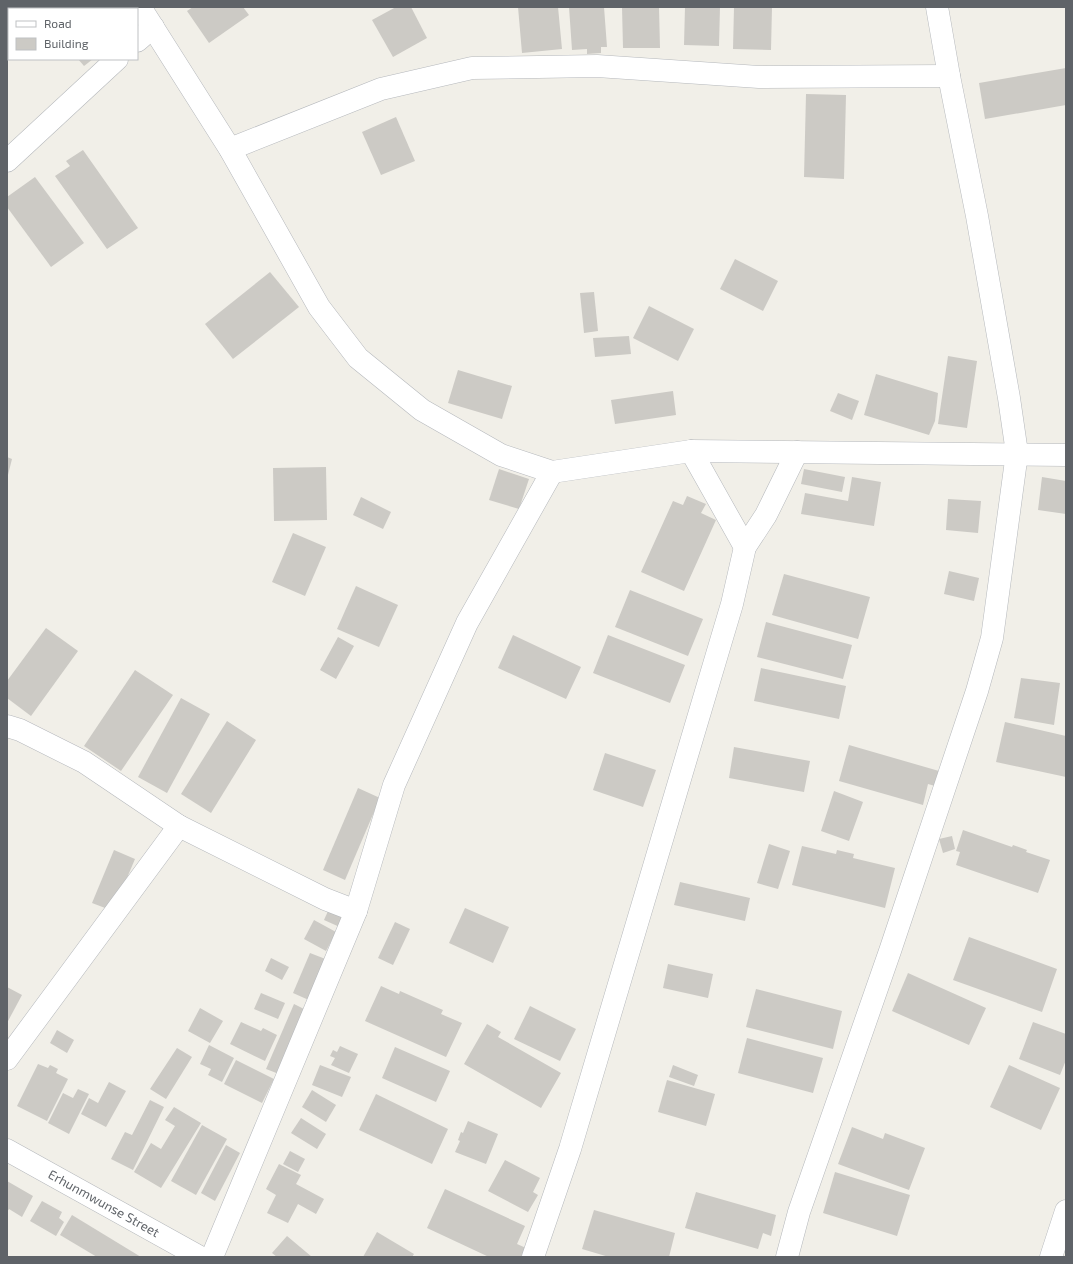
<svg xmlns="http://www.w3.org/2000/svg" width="1073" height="1264" viewBox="0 0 1073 1264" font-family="'Exo 2',sans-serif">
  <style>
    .building { fill: #cccac5 }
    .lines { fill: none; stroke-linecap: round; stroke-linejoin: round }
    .minor-casing { stroke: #b5b8bc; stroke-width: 23 }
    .minor { stroke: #fff; stroke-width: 22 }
    .labels { text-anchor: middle; stroke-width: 3.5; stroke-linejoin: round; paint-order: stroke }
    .street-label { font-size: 13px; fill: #5f6368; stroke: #fff }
  </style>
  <rect width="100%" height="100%" fill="#f1efe8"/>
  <g class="building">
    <path d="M43,7H68L66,9H44Z"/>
    <path d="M98,7H113L114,9H95Z"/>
    <path d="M193,7H243L249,15L209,43L187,11Z"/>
    <path d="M396,7H411L427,38L393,57L372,20Z"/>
    <path d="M518,7H558L562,49L522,53Z"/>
    <path d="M569,7H604L607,47H601V53L587,54V49L572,50Z"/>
    <path d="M622,7H659L660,48H623Z"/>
    <path d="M685,7H720L719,46L684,45Z"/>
    <path d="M734,7H772L771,50L733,49Z"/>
    <path d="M78,59H93L84,66Z"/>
    <path d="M1066,68V105L985,119L979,83Z"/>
    <path d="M806,94L846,95L844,179L804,177Z"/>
    <path d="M396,117L415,161L381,175L362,132Z"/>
    <path d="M83,150L138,228L107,249L55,176L70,166L66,161Z"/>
    <path d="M35,177L84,243L51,267L7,207V197Z"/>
    <path d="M735,259L778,281L763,311L720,289Z"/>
    <path d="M270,272L299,307L233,359L205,324Z"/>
    <path d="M594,292L598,331L584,333L580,293Z"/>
    <path d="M649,306L694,329L678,361L633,338Z"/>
    <path d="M629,336L631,354L595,357L593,338Z"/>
    <path d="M948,356L977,361L967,428L938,424Z"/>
    <path d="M458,370L512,386L502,419L448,403Z"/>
    <path d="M876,374L938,393L935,421L929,435L864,415Z"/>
    <path d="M673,391L676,415L615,424L611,400Z"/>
    <path d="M838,393L859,401L852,420L830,411Z"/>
    <path d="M7,457L12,459L8,475H7Z"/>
    <path d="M326,467L327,520L274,521L273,468Z"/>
    <path d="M499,469L529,479L519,509L489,500Z"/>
    <path d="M804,469L845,477L842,492L801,484Z"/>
    <path d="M852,477L881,482L874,526L801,514L805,493L848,501Z"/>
    <path d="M1042,477L1066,481V514L1038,510Z"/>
    <path d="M687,496L706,504L701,513L716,520L684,591L641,572L673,501L683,505Z"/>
    <path d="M361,497L391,512L383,529L353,515Z"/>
    <path d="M948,499L981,501L978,533L946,530Z"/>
    <path d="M293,533L326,547L305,596L272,582Z"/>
    <path d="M949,571L979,578L974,601L944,594Z"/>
    <path d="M784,574L870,597L858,639L772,615Z"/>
    <path d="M356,586L398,605L379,647L337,629Z"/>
    <path d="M630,590L703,619L688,656L615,627Z"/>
    <path d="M766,622L852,645L843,679L757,657Z"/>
    <path d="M46,628L78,651L31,716L7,698V681Z"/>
    <path d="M513,635L581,667L566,699L498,668Z"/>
    <path d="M608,635L685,665L670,703L593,673Z"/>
    <path d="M338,637L354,646L336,679L320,670Z"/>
    <path d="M761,668L846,686L839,719L754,701Z"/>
    <path d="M135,670L173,695L121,771L84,746Z"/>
    <path d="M1021,678L1060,683L1054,725L1014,718Z"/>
    <path d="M181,698L210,714L167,793L138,777Z"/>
    <path d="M227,721L256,740L211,813L181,794Z"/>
    <path d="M1005,722L1066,736V777L996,762Z"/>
    <path d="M849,745L939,771L935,786L928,784L923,805L839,781Z"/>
    <path d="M734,747L810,761L804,792L729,778Z"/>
    <path d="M605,753L656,770L643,807L593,790Z"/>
    <path d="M358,788L380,798L345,880L323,870Z"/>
    <path d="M834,791L863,802L849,841L821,831Z"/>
    <path d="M963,830L1012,847L1013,845L1027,850L1026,852L1050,860L1038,893L956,865L960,852L956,851Z"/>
    <path d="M952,836L955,849L943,853L939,839Z"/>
    <path d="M769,844L790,851L778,889L757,883Z"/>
    <path d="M802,846L836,854L837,850L854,854L853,858L895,868L885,908L792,885Z"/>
    <path d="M114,850L135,859L113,911L92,903Z"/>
    <path d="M680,882L750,898L745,921L674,905Z"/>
    <path d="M465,908L509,927L493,963L449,943Z"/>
    <path d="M328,911L346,919L342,928L324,920Z"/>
    <path d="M314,920L336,932L326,951L304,939Z"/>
    <path d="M395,922L410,929L393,965L378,958Z"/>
    <path d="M969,937L1057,969L1042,1012L953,980Z"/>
    <path d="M310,953L328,960L311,1001L293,993Z"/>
    <path d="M271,958L289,967L282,980L265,971Z"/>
    <path d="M668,964L713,974L708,998L663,988Z"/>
    <path d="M908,973L986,1008L969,1045L892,1011Z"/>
    <path d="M381,986L399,994L400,991L443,1010L441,1014L462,1023L446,1057L365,1021Z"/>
    <path d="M7,987L22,995L7,1023Z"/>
    <path d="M756,989L842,1011L833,1049L746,1027Z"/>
    <path d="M261,993L285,1003L278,1019L254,1009Z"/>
    <path d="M294,1004L306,1010L279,1074L266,1069Z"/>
    <path d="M530,1006L576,1029L560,1061L514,1039Z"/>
    <path d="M200,1008L223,1021L210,1043L188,1031Z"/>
    <path d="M241,1022L261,1031L263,1028L277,1035L265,1061L230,1044Z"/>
    <path d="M1033,1022L1066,1034V1060L1060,1075L1019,1059Z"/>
    <path d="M487,1024L501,1032L498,1037L561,1073L541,1108L464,1064Z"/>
    <path d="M57,1030L74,1040L67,1053L50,1043Z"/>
    <path d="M747,1038L823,1058L813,1093L738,1073Z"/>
    <path d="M209,1045L234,1058L222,1082L208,1075L211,1069L200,1064Z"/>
    <path d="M340,1046L358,1054L349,1073L331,1065L335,1058L330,1056L333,1050L337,1052Z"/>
    <path d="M395,1047L450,1071L436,1102L382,1078Z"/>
    <path d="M177,1048L192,1057L166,1099L150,1089Z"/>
    <path d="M236,1060L274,1079L262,1103L224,1084Z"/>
    <path d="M38,1064L48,1068L50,1065L58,1069L56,1073L68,1079L47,1121L17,1106Z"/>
    <path d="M320,1065L351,1077L342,1097L312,1085Z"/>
    <path d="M673,1065L698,1075L694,1086L669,1077Z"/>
    <path d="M1009,1065L1060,1088L1041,1130L990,1107Z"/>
    <path d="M667,1080L715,1094L706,1126L658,1112Z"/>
    <path d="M109,1082L126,1091L106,1127L81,1114L89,1098L98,1103Z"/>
    <path d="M78,1089L89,1094L69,1134L48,1123L63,1093L73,1098Z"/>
    <path d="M312,1090L336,1105L326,1122L302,1107Z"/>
    <path d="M376,1094L448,1129L432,1164L359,1130Z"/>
    <path d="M150,1100L164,1107L133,1170L111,1159L125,1132L132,1135Z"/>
    <path d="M174,1107L201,1123L161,1188L134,1172L151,1143L161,1149L175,1126L165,1120Z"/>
    <path d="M301,1118L326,1134L317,1149L291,1133Z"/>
    <path d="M468,1121L498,1134L486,1164L455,1152L460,1141L458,1140L461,1132L463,1133Z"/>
    <path d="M202,1125L227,1139L196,1195L171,1181Z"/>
    <path d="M852,1127L883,1139L885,1133L925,1148L909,1190L838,1164Z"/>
    <path d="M226,1145L240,1153L215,1201L201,1193Z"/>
    <path d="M290,1151L305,1159L298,1172L283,1164Z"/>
    <path d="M505,1160L540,1178L533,1192L538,1195L528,1212L488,1191Z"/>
    <path d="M279,1164L301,1175L296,1184L324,1199L316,1214L298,1204L288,1223L267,1213L276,1195L266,1189Z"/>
    <path d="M835,1172L910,1195L897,1236L823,1213Z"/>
    <path d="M7,1181L33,1196L22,1217L9,1209L7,1212Z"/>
    <path d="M445,1189L525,1226L517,1244L526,1248L521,1257H489L427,1228Z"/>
    <path d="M696,1192L776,1215L771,1236L763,1233L758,1249L685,1228Z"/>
    <path d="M42,1201L62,1212L59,1218L64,1222L56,1236L30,1221Z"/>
    <path d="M594,1210L675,1233L669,1257H609L582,1249Z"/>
    <path d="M72,1215L141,1257H97L60,1235Z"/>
    <path d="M377,1232L414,1254L412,1257H363Z"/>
    <path d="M287,1236L312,1257H277L272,1253Z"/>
  </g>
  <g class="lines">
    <defs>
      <g id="minor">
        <path d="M140,7L230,149L319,307L358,358L422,410L501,455L552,472L691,451L1066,455"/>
        <path d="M137,41L153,27"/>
        <path d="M230,149L381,89L472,68L597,66L759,77L949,76"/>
        <path d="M7,161L117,59"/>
        <path d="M691,451L745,547"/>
        <path d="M7,726L20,730L84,762L179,826L325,899L356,911"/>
        <path d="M7,1059L179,826"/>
        <path d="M7,1150L200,1257"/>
        <path d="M212,1257L356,911L394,785L467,623L552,472"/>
        <path d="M533,1257L570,1149L732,604L745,547L766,515L797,452"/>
        <path d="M787,1257L799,1212L890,951L977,691L992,638L1017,453L1009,398L977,216L949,76L937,7"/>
        <path d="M1051,1257L1066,1211"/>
      </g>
    </defs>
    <use href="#minor" class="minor-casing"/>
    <use href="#minor" class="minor"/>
  </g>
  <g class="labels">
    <g class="street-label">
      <text transform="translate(104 1203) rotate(29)" y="5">Erhunmwunse Street</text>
    </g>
  </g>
  <rect width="1073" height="1264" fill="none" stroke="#5f6368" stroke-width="16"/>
  <rect x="8" y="8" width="130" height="52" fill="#ffffff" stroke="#bfc1c3"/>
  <rect x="16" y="21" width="20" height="6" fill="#ffffff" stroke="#bfc1c3"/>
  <text x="44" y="28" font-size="12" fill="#5f6368">Road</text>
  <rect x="16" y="38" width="20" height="12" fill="#cccac5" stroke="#bfc1c3"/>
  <text x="44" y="48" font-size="12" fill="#5f6368">Building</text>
</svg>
